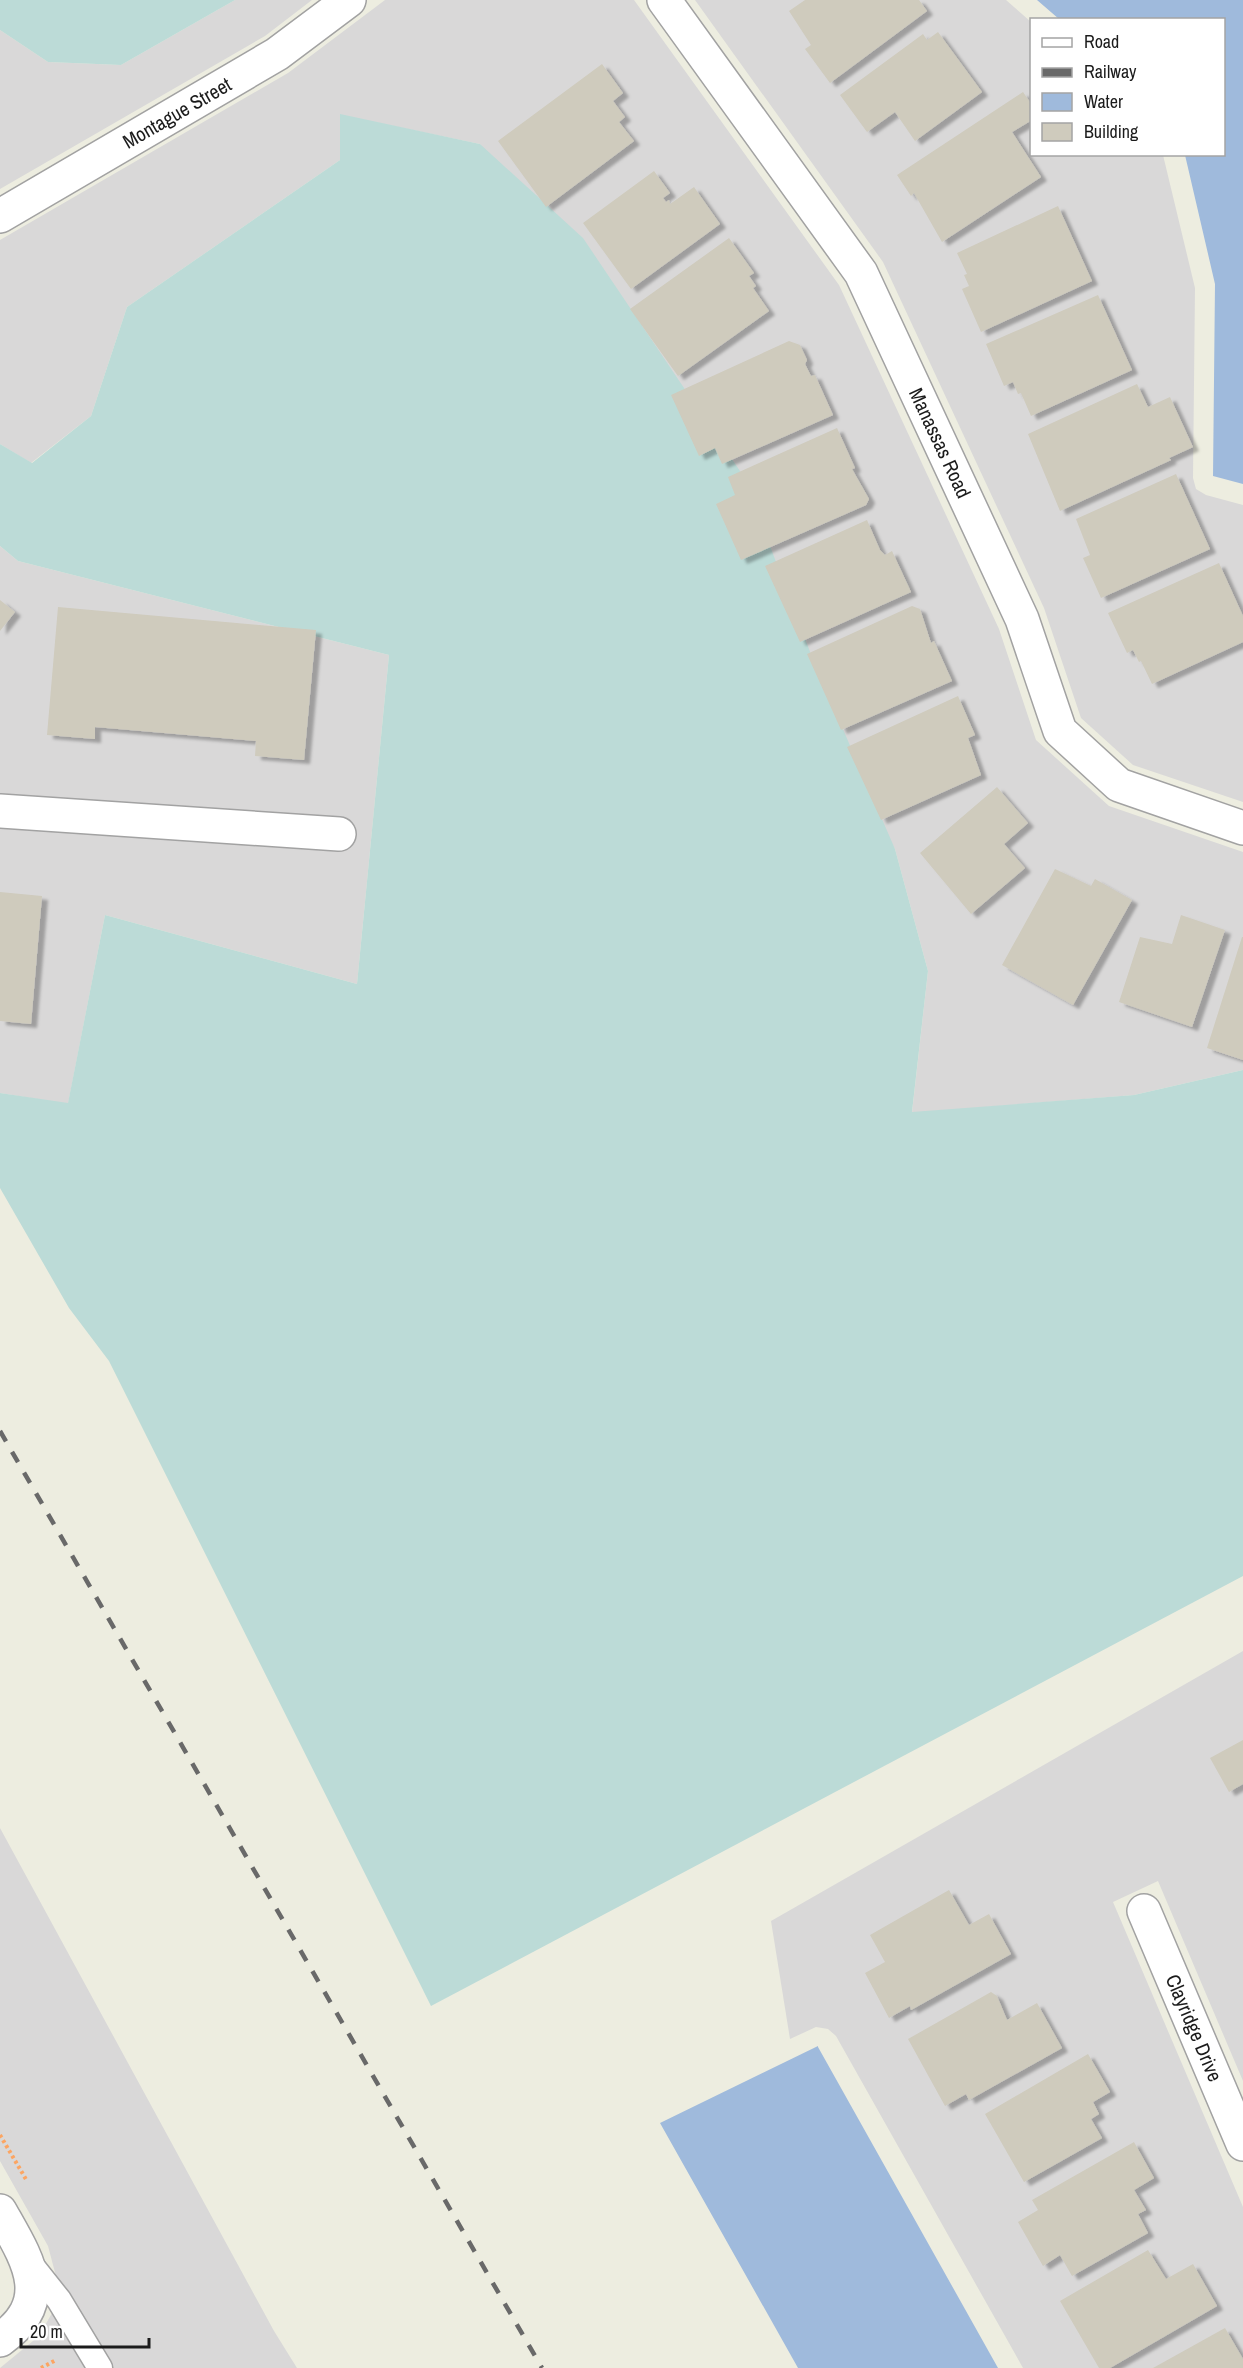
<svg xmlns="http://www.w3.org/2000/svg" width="1243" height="2368" viewBox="0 0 1243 2368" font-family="'Archivo Narrow',sans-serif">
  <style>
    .residential { fill: #d9d8d8 }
    .wetland { fill: #bcdbd7 }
    .water { fill: #9fbadc }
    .building { fill: #cfcbbd; filter: url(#shadow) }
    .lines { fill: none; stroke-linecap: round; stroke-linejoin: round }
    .service-casing { stroke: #a2a2a2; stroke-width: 27 }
    .minor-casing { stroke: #a2a2a2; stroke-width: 36 }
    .path { stroke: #fca562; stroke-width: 4; stroke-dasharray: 3 3; stroke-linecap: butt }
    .service { stroke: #fff; stroke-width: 24 }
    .minor { stroke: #fff; stroke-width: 33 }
    .rail { stroke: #696969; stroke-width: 4.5; stroke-dasharray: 12 12; stroke-linecap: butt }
    .labels { text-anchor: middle; stroke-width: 6; stroke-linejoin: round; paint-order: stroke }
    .street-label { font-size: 20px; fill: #1b1b1b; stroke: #fff }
  </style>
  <defs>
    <filter id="shadow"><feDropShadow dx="6" dy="4" stdDeviation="1.5" flood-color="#0004"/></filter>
  </defs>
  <rect width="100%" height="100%" fill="#edede0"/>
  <g class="residential">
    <path d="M235,0H312L265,36L0,189V30L48,62L121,65Z"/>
    <path d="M385,0H634L839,285L999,629L1036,740L1109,806L1243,852V1070L1134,1095L912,1113L928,971L895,849L480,144L340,115V160L127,307L91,416L31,463L0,444V240L288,73Z"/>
    <path d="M695,0H1006L1031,22L1032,154L1163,155L1195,288L1193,478L1196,489L1206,495L1243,505V802L1133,765L1081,718L1044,608L883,262Z"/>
    <path d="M0,546L18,561L389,655L357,984L105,915L68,1104L0,1093Z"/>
    <path d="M1243,1651V2081L1158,1881L1113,1902L1243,2207V2368H1023L836,2036L828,2029L816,2027L790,2039L771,1921Z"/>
    <path d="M0,1828L274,2331L297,2368H0L39,2336L52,2313L57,2280L48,2246L0,2161Z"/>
  </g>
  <g class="wetland">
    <path d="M0,0H235L121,65L48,62L0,30Z"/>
    <path d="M340,114L480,144L583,238L744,477L815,665L895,849L928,971L912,1112L1134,1095L1243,1070V1576L431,2006L109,1361L69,1308L0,1188V1093L68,1103L105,915L357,984L389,655L18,561L0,546V444L32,463L91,416L127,307L340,160Z"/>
  </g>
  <g class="water">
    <path d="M1037,0H1243V484L1213,476L1215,284L1185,155L1224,154V20L1059,19Z"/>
    <path d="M818,2046V2047L998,2368H798L660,2123Z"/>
  </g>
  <g class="building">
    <path d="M805,0H919L927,11L830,83L805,49L811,45L789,11Z"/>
    <path d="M938,32L982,92L915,141L895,112L867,132L840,95L923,34L927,40Z"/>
    <path d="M602,64L623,93L613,101L625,117L619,122L634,141L546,207L498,141Z"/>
    <path d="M1023,92L1032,105V120L1012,132L1041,177L942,242L914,193L911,196L897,175Z"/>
    <path d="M654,171L670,193L663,198L666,202L669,200L670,204L694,187L720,224L631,289L583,223Z"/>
    <path d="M1058,206L1092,281L981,332L962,289L969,286L964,275L967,274L957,253Z"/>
    <path d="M729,238L754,273L749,276L756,286L753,288L769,311L678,376L630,309Z"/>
    <path d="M1098,295L1132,370L1031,416L1021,393L1018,394L1013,382L1004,386L986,344Z"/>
    <path d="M789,341L800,345L807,360L805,364L811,376L815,375L833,415L722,464L715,448L699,456L671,395Z"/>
    <path d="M1137,384L1148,407L1170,397L1193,447L1169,458L1171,460L1060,511L1028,434Z"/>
    <path d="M837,428L855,468L852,469L869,499L866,505L741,560L716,504L735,495L728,477Z"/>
    <path d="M1176,474L1210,549L1101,598L1083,558L1090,555L1076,519Z"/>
    <path d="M867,520L880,550L885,555L892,551L911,592L800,642L765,566Z"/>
    <path d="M1219,563L1243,616V642L1152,684L1141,661L1139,662L1133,650L1127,653L1108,613Z"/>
    <path d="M0,600L15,612L0,631Z"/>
    <path d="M912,606L920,609L931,643L934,641L952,681L841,730L807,654Z"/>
    <path d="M58,607L316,630L304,760L255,756L256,741L95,727V739L47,735Z"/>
    <path d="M958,696L975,735L968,738L981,775L881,820L847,747Z"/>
    <path d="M997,787L1028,823L1004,844L1025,868L971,914L920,853Z"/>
    <path d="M1055,869L1091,886L1095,879L1132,900L1073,1005L1002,965Z"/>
    <path d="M0,892L42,896L31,1024L0,1021Z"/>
    <path d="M1181,915L1225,930L1192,1027L1119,1002L1140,937L1172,944Z"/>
    <path d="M1242,937H1243V1060L1207,1048Z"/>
    <path d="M1243,1740V1784L1229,1792L1210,1758Z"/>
    <path d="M949,1890L969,1925L989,1914L1011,1954L911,2010L910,2006L889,2018L865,1973L885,1962L870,1935Z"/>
    <path d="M991,1992L997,1996L1007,2020L1037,2003L1062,2048L969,2100L966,2094L945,2106L908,2039Z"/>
    <path d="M1088,2054L1110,2092L1093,2102L1099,2114L1091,2119L1102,2138L1024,2182L985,2114Z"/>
    <path d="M1134,2142L1154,2178L1134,2190L1146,2210L1138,2214L1148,2233L1072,2276L1060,2255L1043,2266L1018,2222L1038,2210L1032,2200Z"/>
    <path d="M1148,2250L1166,2279L1193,2264L1217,2306L1110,2368H1099L1060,2301Z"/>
    <path d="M1225,2328L1243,2359V2368H1153Z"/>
  </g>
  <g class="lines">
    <defs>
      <path id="service" d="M28,2261L59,2300L100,2368"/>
      <g id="minor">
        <path d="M664,0L861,273L1022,619L1060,731L1119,785L1243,828"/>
        <path d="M0,216L277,54L349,0"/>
        <path d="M0,811L339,834"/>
        <path d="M1144,1911L1243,2144"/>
        <path d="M0,2211C27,2259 56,2300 0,2340"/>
      </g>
    </defs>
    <use href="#service" class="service-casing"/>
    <use href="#minor" class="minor-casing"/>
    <g class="path">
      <path d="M0,2135L27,2181"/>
      <path d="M41,2368L56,2360"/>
    </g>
    <use href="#service" class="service"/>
    <use href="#minor" class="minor"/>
    <path class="rail" d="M0,1431L542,2368"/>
  </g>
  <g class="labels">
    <g class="street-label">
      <text transform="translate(177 113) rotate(-30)" y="7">Montague Street</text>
      <text transform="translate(940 443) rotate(65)" y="7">Manassas Road</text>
      <text transform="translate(1194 2028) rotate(67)" y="7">Clayridge Drive</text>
    </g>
  </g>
  <rect x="1030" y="18" width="195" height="138" fill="#ffffff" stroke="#a4a4a4" stroke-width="1.5"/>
  <rect x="1042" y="38" width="30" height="9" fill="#ffffff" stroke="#a4a4a4" stroke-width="1.5"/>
  <text x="1084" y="48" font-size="18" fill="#1b1b1b">Road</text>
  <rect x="1042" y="68" width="30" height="9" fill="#696969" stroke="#a4a4a4" stroke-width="1.5"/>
  <text x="1084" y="78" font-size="18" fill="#1b1b1b">Railway</text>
  <rect x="1042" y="93" width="30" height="18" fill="#9fbadc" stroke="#a4a4a4" stroke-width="1.5"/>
  <text x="1084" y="108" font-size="18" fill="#1b1b1b">Water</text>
  <rect x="1042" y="123" width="30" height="18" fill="#cfcbbd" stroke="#a4a4a4" stroke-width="1.5"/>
  <text x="1084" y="138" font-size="18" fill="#1b1b1b">Building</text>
  <path d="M21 2338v9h128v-9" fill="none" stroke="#1b1b1b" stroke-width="3"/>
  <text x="30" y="2338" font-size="18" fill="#1b1b1b" stroke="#ffffff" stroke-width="4.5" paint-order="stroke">20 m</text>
</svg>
